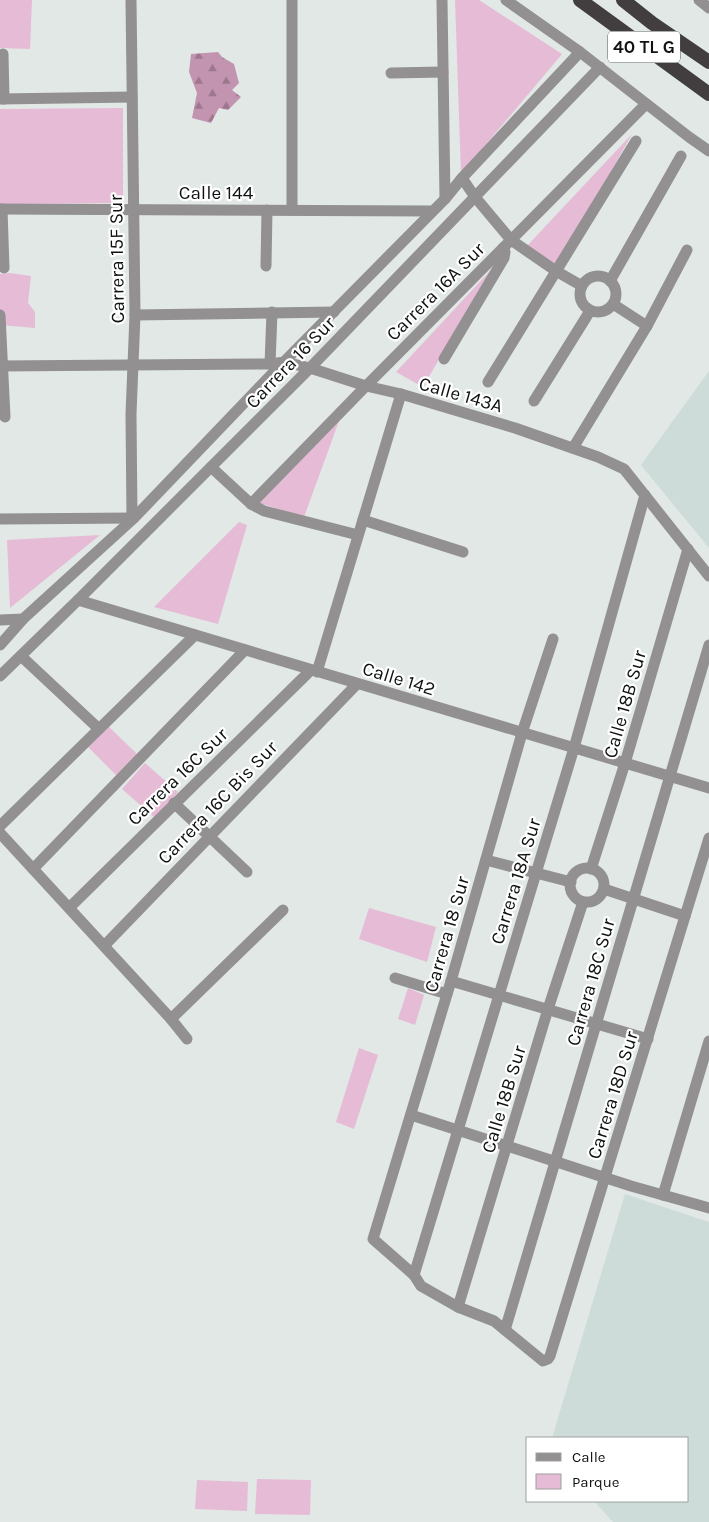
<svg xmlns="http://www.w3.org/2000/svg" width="709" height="1522" viewBox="0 0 709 1522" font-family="Karla,sans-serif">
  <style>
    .built { fill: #cddcd9 }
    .forest { fill: url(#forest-firs) }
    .park { fill: #e6bbd5 }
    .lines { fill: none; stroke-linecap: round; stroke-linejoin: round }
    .minor { stroke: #929091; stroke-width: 11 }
    .trunk { stroke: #423e40; stroke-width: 14 }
    .labels { text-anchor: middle; stroke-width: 4.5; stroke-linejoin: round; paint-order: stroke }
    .shield { fill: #fff; stroke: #575958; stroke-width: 1 }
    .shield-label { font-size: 18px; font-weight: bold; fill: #0f1211 }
    .street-label { font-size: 19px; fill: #0f1211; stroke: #fff }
  </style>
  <defs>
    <pattern id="forest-firs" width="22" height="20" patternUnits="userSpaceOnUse" patternTransform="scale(1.25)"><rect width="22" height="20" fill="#c294b0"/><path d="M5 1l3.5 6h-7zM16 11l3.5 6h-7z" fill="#9c778e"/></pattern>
  </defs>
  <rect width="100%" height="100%" fill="#e1e8e6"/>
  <g class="built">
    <path d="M709,371V548L641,465Z"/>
    <path d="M625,1194L709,1222V1522H613L594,1501H688V1438H552Z"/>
  </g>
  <path class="forest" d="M218,52L222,57L234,64L239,83L232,90L241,97L228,110L219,108L211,123L192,118L197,93L189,72L191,54Z"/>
  <g class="park">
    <path d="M0,0H32L30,49L0,48Z"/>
    <path d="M455,0H479L562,54L461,174Z"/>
    <path d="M123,108V203L0,204V109Z"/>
    <path d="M632,134L556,269L527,246Z"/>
    <path d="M490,271L423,387L396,372Z"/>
    <path d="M10,273L31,276L28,303L35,312V328L0,325V274Z"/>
    <path d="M339,421L304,517L259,503Z"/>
    <path d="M239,522L247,525L218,624L154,607Z"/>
    <path d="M100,535L10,608L7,540Z"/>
    <path d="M106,724L138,755L117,776L85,744Z"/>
    <path d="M145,763L178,792L155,818L122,789Z"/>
    <path d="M369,908L436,927L427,962L359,939Z"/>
    <path d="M408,988L424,995L415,1025L398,1019Z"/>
    <path d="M359,1048L378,1055L354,1129L336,1122Z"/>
    <path d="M257,1479L311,1480L310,1515L255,1514Z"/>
    <path d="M197,1480L248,1482L247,1511L195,1509Z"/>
  </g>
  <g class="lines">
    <g class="minor">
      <path d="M131,0L135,315L131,414L132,518"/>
      <path d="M292,0V210"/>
      <path d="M442,0L445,199"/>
      <path d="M506,0L580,52L689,137L709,151"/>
      <path d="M699,0L709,8"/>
      <path d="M3,54L4,99"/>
      <path d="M391,73L443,72"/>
      <path d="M0,99L132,97"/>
      <path d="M462,178L475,197L511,240L556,271L582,286"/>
      <path d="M0,209L432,211"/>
      <path d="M2,209L4,268"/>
      <path d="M266,266L267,210"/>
      <circle cx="598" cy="294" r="18"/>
      <path d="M610,281L681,156"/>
      <path d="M613,304L647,326"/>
      <path d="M0,315L5,417"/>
      <path d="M135,315L334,312"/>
      <path d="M444,359L504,258L505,252L503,248"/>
      <path d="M270,364L272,312"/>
      <path d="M0,366L270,364L285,362L310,368L366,386L401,394L515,428L598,457L624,469L709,576"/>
      <path d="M488,382L636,141"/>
      <path d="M534,401L590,311"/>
      <path d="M573,448L647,326L687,250"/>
      <path d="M211,467L251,504L264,511L358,535"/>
      <path d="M251,504L366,386L646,104"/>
      <path d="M0,519L134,518"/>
      <path d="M363,520L463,552"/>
      <path d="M78,600L709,788"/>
      <path d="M0,620L23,619"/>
      <path d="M553,639L522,733L451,981L373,1239L414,1275L421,1286L458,1307L494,1321L543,1361L548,1359L550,1356L709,838"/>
      <path d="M0,645L23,619L134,518L270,376L445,199L462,178L580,52"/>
      <path d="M21,656L99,729"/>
      <path d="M317,672L401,394"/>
      <path d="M0,676L78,600L310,368L600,67"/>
      <path d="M174,803L247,872"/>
      <path d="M0,826L195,635"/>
      <path d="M0,833L171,1019L187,1039"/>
      <path d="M486,860L571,882"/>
      <circle cx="587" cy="885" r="17"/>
      <path d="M33,869L245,650"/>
      <path d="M591,869L625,763L688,549"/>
      <path d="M604,889L685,916"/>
      <path d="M69,908L311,670"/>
      <path d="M104,946L357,684"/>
      <path d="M395,978L447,994"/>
      <path d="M451,981L648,1039"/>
      <path d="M171,1019L283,910"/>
      <path d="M411,1115L631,1186L709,1208"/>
      <path d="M663,1195L709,1041"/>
      <path d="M414,1275L574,748L645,495"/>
      <path d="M458,1307L548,1009L583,902"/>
      <path d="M505,1330L709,645"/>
    </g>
    <g class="trunk">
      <path d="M580,0L709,94"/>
      <path d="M623,0L652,23L709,62"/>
    </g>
  </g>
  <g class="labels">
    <rect class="shield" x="608" y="31.5" width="72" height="31" rx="4"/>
    <g class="shield-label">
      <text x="644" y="53">40 TL G</text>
    </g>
    <g class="street-label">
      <text x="216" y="199">Calle 144</text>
      <text transform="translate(116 259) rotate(-91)" y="7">Carrera 15F Sur</text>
      <text transform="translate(435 291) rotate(-45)" y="7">Carrera 16A Sur</text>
      <text transform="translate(290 362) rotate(-46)" y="7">Carrera 16 Sur</text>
      <text transform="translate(461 394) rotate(16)" y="7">Calle 143A</text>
      <text transform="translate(399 678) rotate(17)" y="7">Calle 142</text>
      <text transform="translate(624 704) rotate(-74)" y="7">Calle 18B Sur</text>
      <text transform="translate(177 776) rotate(-44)" y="7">Carrera 16C Sur</text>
      <text transform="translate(217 802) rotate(-46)" y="7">Carrera 16C Bis Sur</text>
      <text transform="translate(515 881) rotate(-73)" y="7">Carrera 18A Sur</text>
      <text transform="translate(446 934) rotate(-74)" y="7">Carrera 18 Sur</text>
      <text transform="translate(590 982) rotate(-74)" y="7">Carrera 18C Sur</text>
      <text transform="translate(612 1095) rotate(-73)" y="7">Carrera 18D Sur</text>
      <text transform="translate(503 1099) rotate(-73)" y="7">Calle 18B Sur</text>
    </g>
  </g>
  <rect x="526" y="1437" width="162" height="65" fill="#ffffff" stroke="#9fa0a0"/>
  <rect x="536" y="1453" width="25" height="8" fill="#929091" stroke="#9fa0a0"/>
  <text x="572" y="1462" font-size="15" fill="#0f1211">Calle</text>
  <rect x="536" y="1474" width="25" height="15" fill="#e6bbd5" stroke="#9fa0a0"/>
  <text x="572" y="1487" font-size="15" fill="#0f1211">Parque</text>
</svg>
